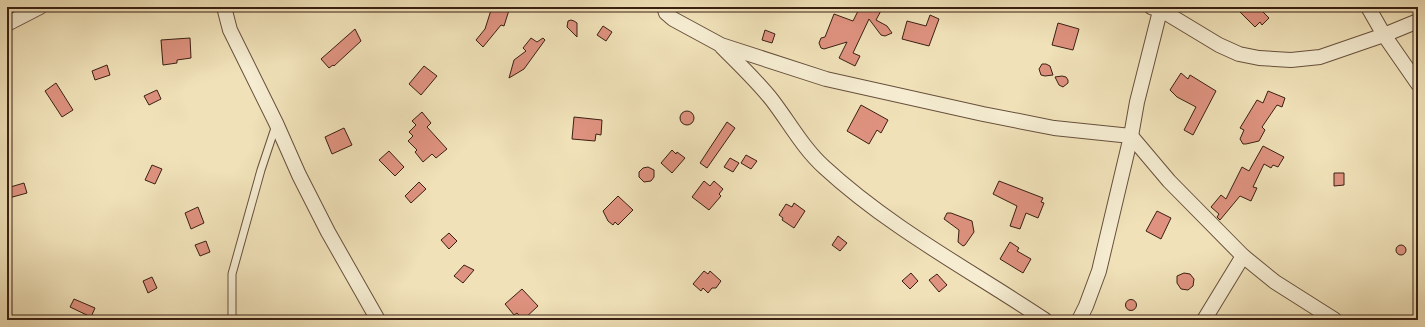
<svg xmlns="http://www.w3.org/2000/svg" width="1425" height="327" viewBox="0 0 1425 327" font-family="'Sorts Mill Goudy',serif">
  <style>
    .building { fill: #de927f; stroke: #3a2012 }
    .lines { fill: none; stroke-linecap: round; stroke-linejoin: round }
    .lane-casing { stroke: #68503c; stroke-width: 9 }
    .street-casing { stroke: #68503c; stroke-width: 16 }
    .lane { stroke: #f5ecd1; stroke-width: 7 }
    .street { stroke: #f5ecd1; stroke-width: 14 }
  </style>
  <rect width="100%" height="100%" fill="#f0e1b8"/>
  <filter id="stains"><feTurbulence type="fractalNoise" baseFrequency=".005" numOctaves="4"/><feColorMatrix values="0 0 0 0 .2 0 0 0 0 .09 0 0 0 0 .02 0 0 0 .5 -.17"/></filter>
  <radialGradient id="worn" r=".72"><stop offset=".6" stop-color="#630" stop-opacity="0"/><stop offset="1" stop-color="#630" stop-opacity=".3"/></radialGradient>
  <g class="building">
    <path d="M492,7H510L504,26L501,25L483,47L476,40L485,29Z"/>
    <path d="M860,7H883L876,20L887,26L892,33L885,36L881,35L869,19L853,53L860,56L855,66L839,58L847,42L824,49L821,48L819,43L821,38L825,37L834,14L853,21Z"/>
    <path d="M1235,7H1258L1269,18L1262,25L1260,22L1255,27Z"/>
    <path d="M930,15L939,19L929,46L902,39L907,21L926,26Z"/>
    <path d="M571,20L574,21L577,23V37L567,27L568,21Z"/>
    <path d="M1058,23L1079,29L1073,50L1052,45Z"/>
    <path d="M603,26L612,32L606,41L597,35Z"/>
    <path d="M355,29L361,41L334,66L333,65L329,68L321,59Z"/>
    <path d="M765,30L775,34L772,43L762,40Z"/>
    <path d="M190,38L191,58L177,60V63L163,65L161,40Z"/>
    <path d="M531,38L537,42L543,38L545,40L524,69L509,78L514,60L526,51L523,48Z"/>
    <path d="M1042,64H1046L1050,66L1053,75L1045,76L1041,75L1039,69Z"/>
    <path d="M107,65L110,75L95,80L92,71Z"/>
    <path d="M424,66L437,76L421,95L409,84Z"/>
    <path d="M1181,73L1188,79L1190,75L1216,91L1193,135L1184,130L1196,107L1177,97L1170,90Z"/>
    <path d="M1062,76L1066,77L1068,80V83L1063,87L1059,85L1055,77Z"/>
    <path d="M56,83L73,110L62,117L45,91Z"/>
    <path d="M157,90L161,99L149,105L144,96Z"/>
    <path d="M1268,91L1285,98L1282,107L1277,105L1262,127L1265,130L1259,141L1246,144H1243L1240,139L1244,130L1240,128L1257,100L1263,103Z"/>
    <path d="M861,105L888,120L881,133L877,130L869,144L847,131Z"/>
    <circle cx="687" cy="118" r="7"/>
    <path d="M422,112L431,123L427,127L447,149L436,158L432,154L423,162L415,152L417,150L408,141L413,136L409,132L416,125L412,121Z"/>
    <path d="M574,117L602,120L601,135L596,134L595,141L572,139Z"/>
    <path d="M727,122L735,128L707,168L700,163Z"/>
    <path d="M344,128L352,145L332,154L325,137Z"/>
    <path d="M1263,146L1284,157L1278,167L1273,165L1271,168L1264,164L1253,187L1257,188L1251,201L1240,196L1220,220L1217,217L1219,214L1211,207L1221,195L1226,199L1242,167L1249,171Z"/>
    <path d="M672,150L676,154L677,152L685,158L672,173L661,163Z"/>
    <path d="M389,151L404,167L395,176L379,160Z"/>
    <path d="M746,155L757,161L751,169L741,163Z"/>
    <path d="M730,158L739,163L733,172L724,167Z"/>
    <path d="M152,165L162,169L155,184L145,180Z"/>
    <path d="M648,167L654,170V177L651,181L644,182L639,177V172L643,168Z"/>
    <path d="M1334,173H1344V185L1334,186Z"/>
    <path d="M704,181L710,186L714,181L723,189L719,194L721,196L709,210L692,197Z"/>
    <path d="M999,181L1043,198L1041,202L1044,203L1038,218L1026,213L1020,229L1010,226L1017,206L993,194Z"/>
    <path d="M419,182L426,189L411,203L405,196Z"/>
    <path d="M24,183L27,193L9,198L7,188Z"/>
    <path d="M618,196L633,210L618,225L615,222L613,225L608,221L603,211Z"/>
    <path d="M794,203L805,211L794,228L782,220L783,218L779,215L786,204L792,207Z"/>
    <path d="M198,207L204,223L191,229L185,213Z"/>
    <path d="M1157,211L1171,218L1161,239L1146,231Z"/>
    <path d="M947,213H951L972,221L974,232L965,245L963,246L958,242L959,230L944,219Z"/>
    <path d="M449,233L457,241L449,249L441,240Z"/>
    <path d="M838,236L847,243L840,251L832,245Z"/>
    <path d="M206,241L210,252L200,256L195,245Z"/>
    <path d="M1010,242L1019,248L1017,251L1031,259L1023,273L1000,259Z"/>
    <circle cx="1401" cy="250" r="5"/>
    <path d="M464,265L474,270L463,283L454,276Z"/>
    <path d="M704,271L708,274L710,271L721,281L716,288H712L708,293L703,288L701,291L693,284Z"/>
    <path d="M911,273L918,281L910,289L902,281Z"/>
    <path d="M1184,273L1190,274L1194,279L1193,286L1188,290L1181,289L1177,283V276Z"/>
    <path d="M937,274L947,285L939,292L929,280Z"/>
    <path d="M152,277L157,288L148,293L143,281Z"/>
    <path d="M522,289L538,306L523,320L517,313L514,315L505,304Z"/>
    <path d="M74,299L95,308L91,317L70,307Z"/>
    <circle cx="1131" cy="305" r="5.5"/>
  </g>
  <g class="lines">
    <defs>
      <path id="lane" d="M232,320V274L261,170L276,125"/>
      <g id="street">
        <path d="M224,7L230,30L276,123L299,175L328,232L378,320"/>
        <path d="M664,7L666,13L673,19L721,45L826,79L983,114L1054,128L1131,136L1169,181L1243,256L1275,282L1335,320"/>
        <path d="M1151,7L1161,10L1219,45L1239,54L1259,58L1291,60L1320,57L1384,35L1418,21"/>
        <path d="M1368,7L1384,35L1418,84"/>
        <path d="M7,24L40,7"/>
        <path d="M722,47C739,64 757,81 772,100C789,122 803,148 824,167C890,228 970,270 1045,320"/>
        <path d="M1079,320L1086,306L1099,271L1131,136L1137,102L1161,7"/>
        <path d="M1204,320L1243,256"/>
      </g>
    </defs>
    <use href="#lane" class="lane-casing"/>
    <use href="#street" class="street-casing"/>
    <use href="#lane" class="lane"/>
    <use href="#street" class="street"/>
  </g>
  <rect width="1425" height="327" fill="none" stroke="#f0e1b8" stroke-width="24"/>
  <rect x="8" y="8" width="1409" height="311" fill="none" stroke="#3a2012" stroke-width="2"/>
  <rect x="12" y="12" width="1401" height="303" fill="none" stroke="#3a2012"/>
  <rect width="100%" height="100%" filter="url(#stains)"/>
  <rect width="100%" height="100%" fill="url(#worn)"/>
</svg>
